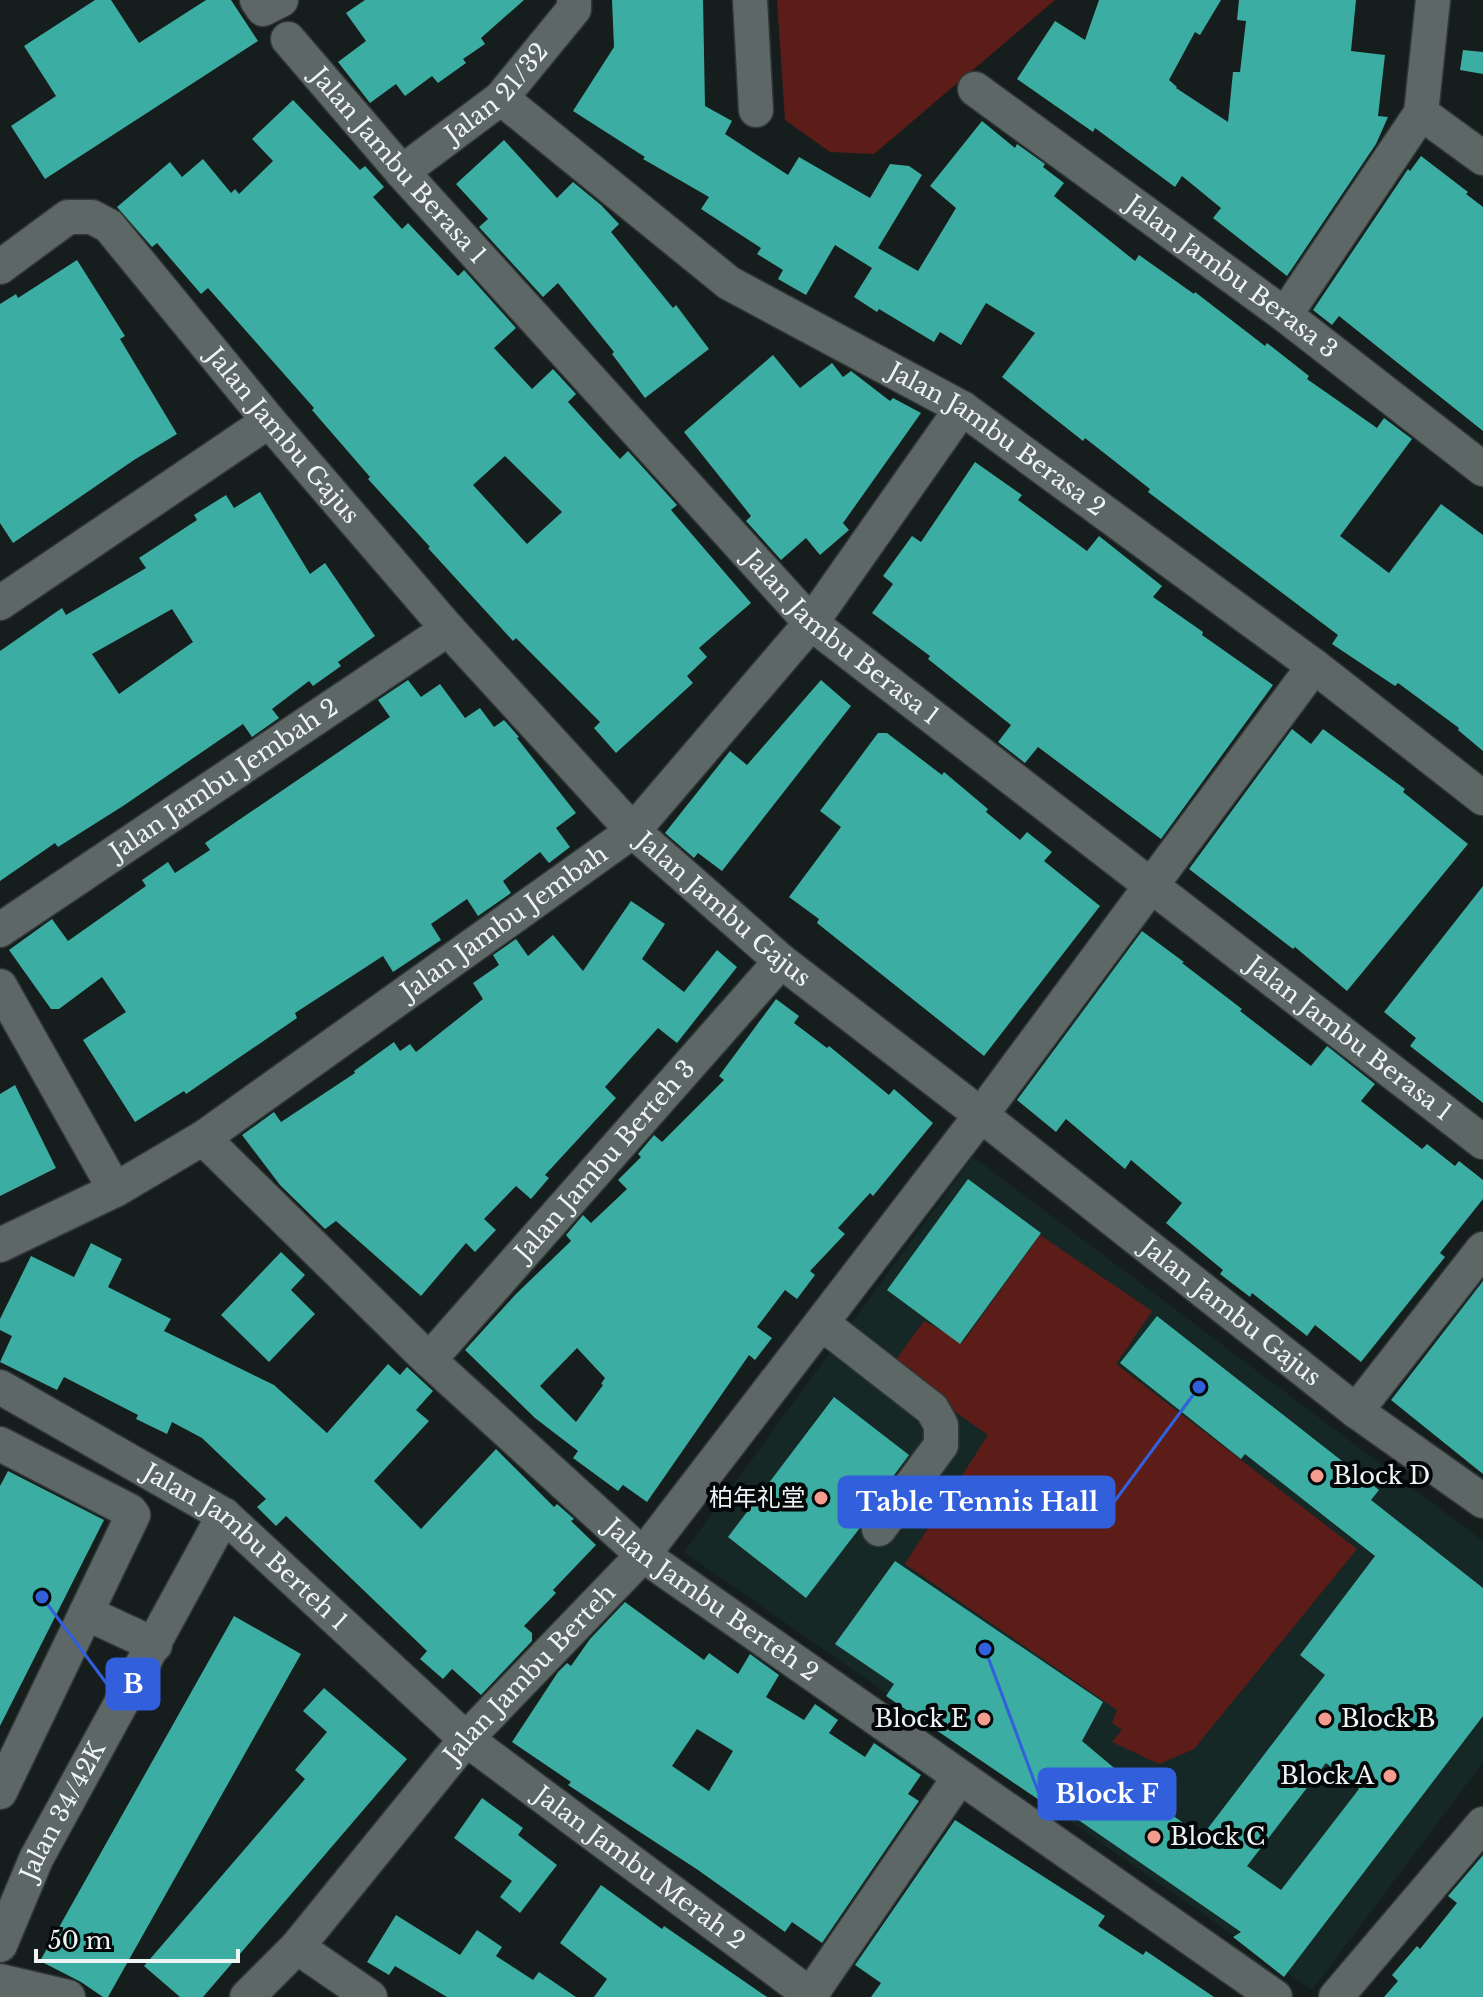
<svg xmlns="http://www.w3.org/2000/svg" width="1483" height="1997" viewBox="0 0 1483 1997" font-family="'Libre Baskerville','Noto Sans SC',serif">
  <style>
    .built { fill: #162825 }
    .green { fill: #5c1c18 }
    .building { fill: #3cada2; fill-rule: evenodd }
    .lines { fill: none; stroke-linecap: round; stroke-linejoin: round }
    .minor-casing { stroke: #313736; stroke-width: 37 }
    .minor { stroke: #5c6766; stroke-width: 34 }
    .poi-dot { fill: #f59c91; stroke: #040707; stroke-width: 3 }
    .labels { text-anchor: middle; stroke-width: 8; stroke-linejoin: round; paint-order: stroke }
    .street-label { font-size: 24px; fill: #eff5f4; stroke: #040707 }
    .poi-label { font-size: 24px; fill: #eff5f4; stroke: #040707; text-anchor: start }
    .leader { fill: none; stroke: #325fdb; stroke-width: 3 }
    .callout-dot { fill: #325fdb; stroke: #040707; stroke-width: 3 }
    .callout { fill: #325fdb; stroke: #325fdb; stroke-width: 3 }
    .callout-label { font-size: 26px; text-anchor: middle; font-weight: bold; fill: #fff }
  </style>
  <rect width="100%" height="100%" fill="#151e1d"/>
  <path class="built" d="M973,1157L1483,1541V1762L1312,1990L684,1552Z"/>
  <g class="green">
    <path d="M777,0H1055L874,154L830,152L785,120Z"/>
    <path d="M1040,1235L1152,1311L1116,1364L1357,1549L1194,1749L1159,1764L1112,1742L1122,1730L1112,1723L1117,1710L905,1564L988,1435L891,1367L924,1321L963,1342Z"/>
  </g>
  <g class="building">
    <path d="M95,0H111L139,43L206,0H231L258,41L45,179L11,126L56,96L24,46Z"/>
    <path d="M365,0H524L481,38L485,44L463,59L466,63L438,83L432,76L405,96L396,84L370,103L338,62L366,41L346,13Z"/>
    <path d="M612,0H703L705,106L732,121L725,134L788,175L799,157L870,198L890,164L909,166L922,175L878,248L918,271L956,208L930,186L982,121L1015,148L1017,144L1045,164L1043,167L1064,183L1054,196L1135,261L1139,255L1194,294L1195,292L1265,346L1267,343L1309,376L1307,379L1377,428L1384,418L1412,439L1340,536L1389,573L1441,504L1483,535V751L1458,730L1459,728L1398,683L1395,686L1332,644L1338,635L1148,492L1150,489L1085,438L1083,441L1002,377L1035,333L986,303L961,345L940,332L934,342L879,309L877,312L854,297L872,268L835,245L806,295L778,279L783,270L757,254L761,248L701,209L709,197L643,159L645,157L573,111L614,47Z"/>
    <path d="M1099,0H1221L1200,35L1195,32L1169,80L1177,87L1176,88L1228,122L1233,72H1240L1246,21L1237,20L1239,0H1356L1351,51L1385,55L1378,116L1388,117L1376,144L1287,276L1213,218L1221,208L1182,176L1175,187L1095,128L1093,132L1017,79L1055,21L1085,40Z"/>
    <path d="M1463,50L1483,52V74L1460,70Z"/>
    <path d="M293,100L360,170L365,166L384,187L373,197L402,229L408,223L458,276L464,270L516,328L494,348L532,389L553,369L576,394L568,402L620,459L628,451L677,505L671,510L751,603L699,648L707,657L687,676L693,683L616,753L594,728L600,722L516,638L513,641L428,548L430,547L368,479L370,477L312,410L314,408L208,288L201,294L157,243L152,247L117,207L170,162L182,177L203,159L231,193L235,189L239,194L273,161L252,139ZM505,456L562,512L527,544L473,485Z"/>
    <path d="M504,140L557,198L573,182L601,205L619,224L611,232L673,308L676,305L709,349L645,398L612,354L614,352L558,283L543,297L479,227L488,219L456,184Z"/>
    <path d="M1421,156L1468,192L1466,194L1483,207V431L1339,316L1332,325L1313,310L1408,169L1410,171Z"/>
    <path d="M77,260L125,336L120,339L177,434L134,460L13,543L0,523V304L16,294L18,298Z"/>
    <path d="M773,355L800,388L832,363L843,377L851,371L890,401L893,398L921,413L843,523L849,530L820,555L806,538L781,560L746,521L751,516L684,432Z"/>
    <path d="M975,462L1022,495L1018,500L1087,551L1099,536L1162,586L1153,597L1203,632L1202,635L1273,685L1161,839L1038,747L1025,763L998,742L1011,725L928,659L930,656L872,613L893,584L883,576L912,536L921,542Z"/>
    <path d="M260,492L310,574L325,563L375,636L338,662L341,666L313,686L309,681L272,709L279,718L252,737L243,724L123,806L58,847L55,843L0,881V651L62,608L66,615L146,568L139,558L197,520L194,515L226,495L234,508ZM172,609L193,642L119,694L92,654Z"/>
    <path d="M408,680L421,697L440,684L465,718L480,708L494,727L504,720L519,737L517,738L576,813L556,828L570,847L549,863L540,852L503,881L511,893L478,916L467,899L431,924L441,940L393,972L383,956L295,1013L297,1018L186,1094L184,1091L135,1122L83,1040L126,1012L102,977L59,1009H51L9,950L52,919L68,941L146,886L142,880L168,862L175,873L210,850L205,843L390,717L378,700Z"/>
    <path d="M821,680L851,706L722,871L698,853L694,858L665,833L730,751L747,765Z"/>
    <path d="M1292,729L1311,744L1323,729L1405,789L1403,792L1468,844L1347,991L1295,947L1293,949L1189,869Z"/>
    <path d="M878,733H887L942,775L944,772L988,809L986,812L1020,840L1027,832L1052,852L1044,861L1100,906L984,1056L817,923L819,919L789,897L841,827L820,811Z"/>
    <path d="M1483,886V1103L1410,1046L1416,1038L1384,1012Z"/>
    <path d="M631,901L665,924L642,959L684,992L717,950L737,967L677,1043L658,1028L605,1087L616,1098L545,1175L549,1178L531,1199L516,1186L484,1219L496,1230L475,1252L466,1243L421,1296L336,1221L325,1229L280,1185L242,1135L274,1112L281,1122L355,1073L354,1071L394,1042L400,1051L410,1044L416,1052L483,999L473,983L499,965L493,955L516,939L528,956L553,935L583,971Z"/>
    <path d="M1142,931L1184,962L1182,963L1242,1009L1240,1011L1311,1066L1327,1046L1375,1084L1361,1101L1422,1149L1427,1144L1455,1166L1459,1161L1483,1180V1199L1440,1253L1445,1257L1361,1362L1315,1325L1307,1336L1252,1293L1250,1297L1220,1274L1223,1270L1166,1223L1182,1203L1131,1160L1125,1169L1066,1119L1056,1132L1017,1100Z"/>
    <path d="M776,999L799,1016L794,1023L827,1048L829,1046L889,1095L894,1089L933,1123L873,1196L870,1193L838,1228L845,1234L810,1271L815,1275L797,1299L785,1290L757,1327L772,1338L755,1360L749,1355L647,1502L623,1485L618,1491L573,1458L578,1451L535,1418L465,1350L516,1294L571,1241L566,1235L583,1215L591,1223L627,1189L618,1180L641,1157L638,1154L654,1135L662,1142L724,1080L719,1076ZM577,1348L605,1378L601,1384L603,1385L576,1422L540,1386Z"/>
    <path d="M15,1085L56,1168L0,1196V1094Z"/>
    <path d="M968,1179L1041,1233L960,1344L887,1290Z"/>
    <path d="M91,1243L122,1259L108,1287L171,1319L164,1331L274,1385L327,1433L388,1364L400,1375L407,1367L433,1391L416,1410L429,1421L374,1481L421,1529L496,1449L554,1507L557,1504L574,1519L571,1521L596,1545L553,1590L556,1593L524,1626L532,1633V1641L481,1695L452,1669L443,1679L420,1659L427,1651L286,1516L276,1526L257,1507L266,1499L202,1438L172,1422L167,1434L136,1419L138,1415L64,1377L57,1390L0,1362L12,1336L0,1330V1319L31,1256L74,1277Z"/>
    <path d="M281,1252L305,1275L291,1290L315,1314L269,1362L221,1315Z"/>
    <path d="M1483,1281V1474L1391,1400Z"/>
    <path d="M1157,1316L1379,1490L1371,1500L1483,1588V1716L1284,1977L1233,1937L1241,1932L1045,1797L1042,1802L886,1696L894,1684L835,1644L895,1561L1103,1702L1082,1741L1162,1808L1202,1836L1325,1675L1300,1655L1375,1556L1245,1454L1241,1459L1120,1363ZM1326,1763L1359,1789L1281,1890L1247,1866Z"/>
    <path d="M834,1397L909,1455L863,1517L859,1529L806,1598L728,1537Z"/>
    <path d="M8,1471L104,1520L0,1726V1486Z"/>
    <path d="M625,1602L704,1660L709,1653L738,1674L750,1654L779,1675L766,1697L804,1720L815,1704L838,1720L829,1733L865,1757L874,1743L921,1775L908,1794L919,1801L822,1943L792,1922L785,1932L698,1870L568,1785L571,1782L512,1742L558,1672L567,1663L571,1666L590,1639ZM697,1729L733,1751L709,1791L672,1766Z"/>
    <path d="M234,1616L301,1654L108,1997H103L81,1982L40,1961Z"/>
    <path d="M324,1688L407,1759L203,1997H180L144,1966L305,1779L295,1770L327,1732L303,1711Z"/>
    <path d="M482,1798L523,1828L518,1835L557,1865L520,1913L500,1897L512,1881L454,1838Z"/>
    <path d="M955,1820L1105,1916L1098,1926L1143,1955L1146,1951L1214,1997H871L881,1983L855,1965Z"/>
    <path d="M1483,1855V1997H1384L1398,1981L1392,1975L1417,1946L1420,1949L1457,1903L1448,1896Z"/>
    <path d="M601,1885L662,1929L664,1926L767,1997H594L607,1979L560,1943Z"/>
    <path d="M396,1915L460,1955L477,1930L502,1947L496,1956L533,1980L539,1972L576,1997H447L395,1966L389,1975L367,1962Z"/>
  </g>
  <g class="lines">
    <defs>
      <g id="minor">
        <path d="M257,0L263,9L281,0"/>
        <path d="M750,0L756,110"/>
        <path id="s1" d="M288,39L402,172L811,623L1483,1142"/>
        <path id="s2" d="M975,89L1285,315L1483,469"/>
        <path id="s3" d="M501,98L729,283L962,408L1314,666L1483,798"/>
        <path d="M1421,113L1483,158"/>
        <path id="s4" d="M402,172L501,98L574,9V0"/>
        <path id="s5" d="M0,267L68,217H92L109,226L269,421L448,629L633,831L781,961L981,1115L1356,1411L1483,1501"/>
        <path d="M1285,315L1421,113L1433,0"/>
        <path d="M0,603L269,421"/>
        <path id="s6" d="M0,930L448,629"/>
        <path d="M0,986L115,1190"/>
        <path id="s7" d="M203,1138L429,1360L643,1555L1275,1997"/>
        <path id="s8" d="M0,1245L115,1190L203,1138L633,831L811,623L962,408"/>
        <path d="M820,1325L837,1335L932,1409L941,1425V1445L879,1529"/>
        <path id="s9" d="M429,1360L781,961"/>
        <path id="s10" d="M0,1387L224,1515L466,1739L813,1997"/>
        <path d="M1356,1411L1483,1249"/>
        <path d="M0,1444L130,1511L133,1515L0,1792"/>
        <path d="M86,1613L155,1645"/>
        <path id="s11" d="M0,1945L36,1859L224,1515"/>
        <path d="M297,1947L370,1997"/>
        <path d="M0,1981L68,1997"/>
        <path id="s12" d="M247,1997L297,1947L466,1739L643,1555L981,1115L1314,666"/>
        <path d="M809,1997L959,1778"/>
        <path d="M1336,1997L1483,1824"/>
      </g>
    </defs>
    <use href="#minor" class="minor-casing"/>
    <use href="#minor" class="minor"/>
  </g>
  <g class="poi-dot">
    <circle cx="1317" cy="1476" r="8"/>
    <circle cx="821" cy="1498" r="8"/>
    <circle cx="984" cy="1719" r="8"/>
    <circle cx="1325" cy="1719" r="8"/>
    <circle cx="1390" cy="1776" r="8"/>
    <circle cx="1154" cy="1837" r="8"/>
  </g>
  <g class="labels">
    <g class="street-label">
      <text dy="8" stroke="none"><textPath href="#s4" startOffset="124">Jalan 21/32</textPath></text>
      <text dy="8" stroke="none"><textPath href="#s1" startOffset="168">Jalan Jambu Berasa 1</textPath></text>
      <text dy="8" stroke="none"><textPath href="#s2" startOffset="318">Jalan Jambu Berasa 3</textPath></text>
      <text dy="8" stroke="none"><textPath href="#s5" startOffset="400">Jalan Jambu Gajus</textPath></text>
      <text dy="8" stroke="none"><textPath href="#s3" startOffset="604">Jalan Jambu Berasa 2</textPath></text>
      <text dy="8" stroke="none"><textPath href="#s1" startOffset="816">Jalan Jambu Berasa 1</textPath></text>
      <text dy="8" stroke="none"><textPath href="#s6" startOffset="270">Jalan Jambu Jembah 2</textPath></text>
      <text dy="8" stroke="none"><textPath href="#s5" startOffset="1048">Jalan Jambu Gajus</textPath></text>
      <text dy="8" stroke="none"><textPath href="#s8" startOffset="600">Jalan Jambu Jembah</textPath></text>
      <text dy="8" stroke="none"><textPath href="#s1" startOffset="1464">Jalan Jambu Berasa 1</textPath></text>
      <text dy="8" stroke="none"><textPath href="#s9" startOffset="266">Jalan Jambu Berteh 3</textPath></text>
      <text dy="8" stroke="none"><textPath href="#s5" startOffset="1696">Jalan Jambu Gajus</textPath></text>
      <text dy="8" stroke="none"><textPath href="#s10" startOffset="294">Jalan Jambu Berteh 1</textPath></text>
      <text dy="8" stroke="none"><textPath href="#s7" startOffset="688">Jalan Jambu Berteh 2</textPath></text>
      <text dy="8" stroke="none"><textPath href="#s12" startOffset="430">Jalan Jambu Berteh</textPath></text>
      <text dy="8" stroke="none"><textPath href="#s11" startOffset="148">Jalan 34/42K</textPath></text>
      <text dy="8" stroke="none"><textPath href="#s10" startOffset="804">Jalan Jambu Merah 2</textPath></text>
    </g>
    <g class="poi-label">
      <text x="1333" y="1484">Block D</text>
      <text x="805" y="1506" text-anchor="end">柏年礼堂</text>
      <text x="968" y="1727" text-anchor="end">Block E</text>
      <text x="1341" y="1727">Block B</text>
      <text x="1374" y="1784" text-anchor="end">Block A</text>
      <text x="1170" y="1845">Block C</text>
    </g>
  </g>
  <path class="leader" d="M1199 1387L1114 1502M42 1597L107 1684M985 1649L1039 1794"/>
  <g class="callout-dot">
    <circle cx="1199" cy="1387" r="8"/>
    <circle cx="42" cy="1597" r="8"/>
    <circle cx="985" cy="1649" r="8"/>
  </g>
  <g class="callout">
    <rect x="839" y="1477" width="275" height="50" rx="8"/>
    <rect x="107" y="1659" width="52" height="50" rx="8"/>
    <rect x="1039" y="1769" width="136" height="50" rx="8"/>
  </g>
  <g class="callout-label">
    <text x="977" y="1511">Table Tennis Hall</text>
    <text x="133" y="1693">B</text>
    <text x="1107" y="1803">Block F</text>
  </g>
  <path d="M36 1949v12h202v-12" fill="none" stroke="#eff5f4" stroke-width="4"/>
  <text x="48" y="1949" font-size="24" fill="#eff5f4" stroke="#040707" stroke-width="6" paint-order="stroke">50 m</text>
</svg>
